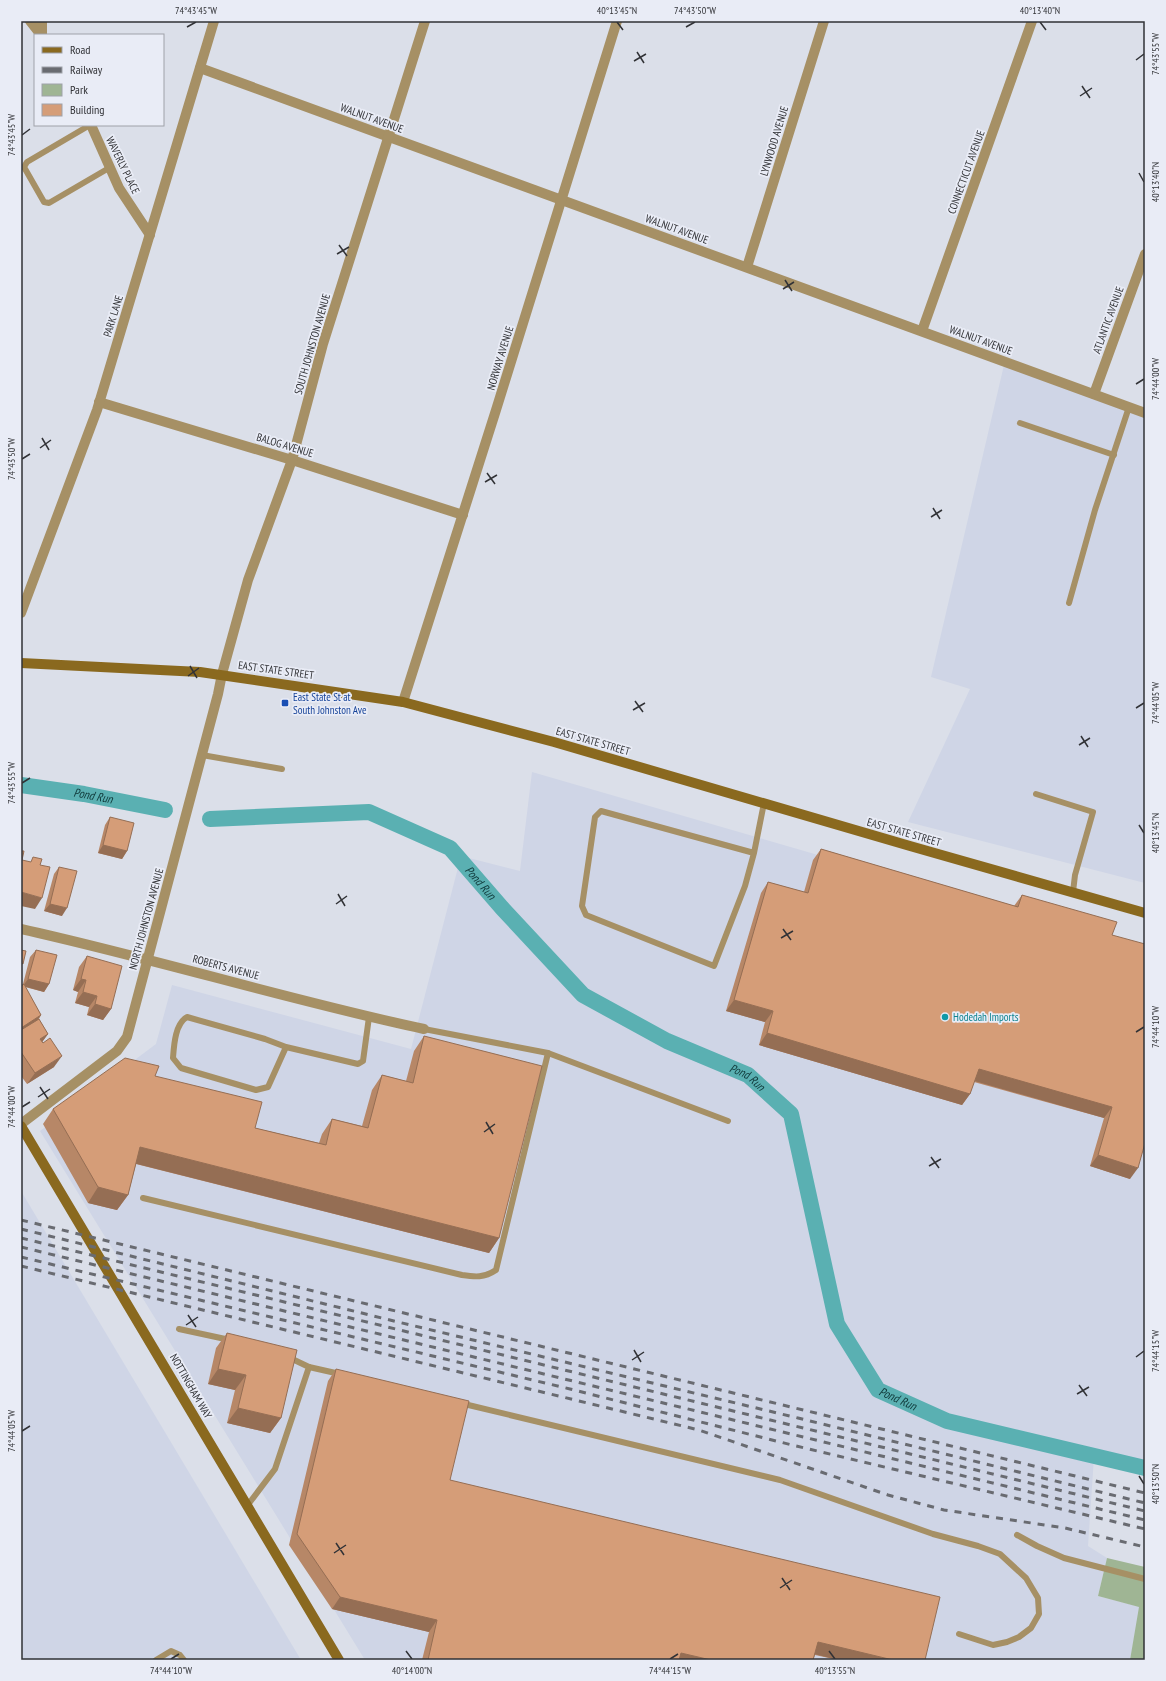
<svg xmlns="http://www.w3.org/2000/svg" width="1166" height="1681" viewBox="0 0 1166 1681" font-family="'PT Sans Narrow',sans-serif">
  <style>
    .built { fill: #cfd5e6 }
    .green { fill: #9fb594 }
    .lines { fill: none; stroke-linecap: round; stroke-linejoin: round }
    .canal { stroke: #5ab0b2; stroke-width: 16 }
    .lane { stroke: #a69065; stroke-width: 6 }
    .street { stroke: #a69065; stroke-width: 10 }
    .secondary { stroke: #8a691f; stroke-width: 10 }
    .rail { stroke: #696b71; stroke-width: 3; stroke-dasharray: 7 7; stroke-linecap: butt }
    .wall { fill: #b78767 }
    .shaded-wall { fill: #956e54 }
    .building { fill: #d59d78; stroke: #956e54 }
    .ticks { fill: none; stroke: #313236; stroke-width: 1.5 }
    .transit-dot { fill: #1a4fb4; stroke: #e9ecf6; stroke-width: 1.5 }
    .culture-dot { fill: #0f9aa8; stroke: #e9ecf6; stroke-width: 1.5 }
    .labels { text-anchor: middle; stroke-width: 3.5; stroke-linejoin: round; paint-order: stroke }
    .street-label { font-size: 11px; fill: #313236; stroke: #e9ecf6 }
    .transit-label { font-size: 11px; fill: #164399; stroke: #e9ecf6; text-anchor: start }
    .culture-label { font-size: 11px; fill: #0d838f; stroke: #e9ecf6; text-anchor: start }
    .water-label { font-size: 12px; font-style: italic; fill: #103a3b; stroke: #e9ecf6 }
    .neatline { fill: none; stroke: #313236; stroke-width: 1.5 }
    .ticks-label { font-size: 10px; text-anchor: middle; fill: #313236 }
  </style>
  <rect width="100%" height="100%" fill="#dbdfe9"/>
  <g class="built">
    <path d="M1004,365L1145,415V883L908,822L970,689L931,677Z"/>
    <path d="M532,772L1145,950V1472L1094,1457L1088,1546L1107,1558L1098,1596L1140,1607L1130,1660H365L40,1131L156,1044L172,985L411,1049L461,856L520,871Z"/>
    <path d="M21,1191L301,1660H21Z"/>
  </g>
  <path class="green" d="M1107,1558L1145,1567V1660H1130L1139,1607L1098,1596Z"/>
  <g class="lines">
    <g class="canal">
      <path id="s1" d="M21,785L84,794L165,810"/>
      <path id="s2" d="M210,819L369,812L450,848L502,908L583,995L667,1041L748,1075L791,1114L837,1324L878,1390L947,1421L1145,1468"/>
    </g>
    <g class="lane">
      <path d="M90,125L27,162L24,167L44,202L49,203L109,168"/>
      <path d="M1020,423L1114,455"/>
      <path d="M1069,603L1095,510L1129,407"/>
      <path d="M202,755L282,769"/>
      <path d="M1036,794L1093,812L1075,875L1073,892"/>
      <path d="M754,853L601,811L595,817L582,906L586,915L714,966L745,886L754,853L764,803"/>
      <path d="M424,1029L548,1053L728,1121"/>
      <path d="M286,1047L268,1087L256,1090L181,1068L173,1058C174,1045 175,1024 187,1017L265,1039L286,1047L358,1064L363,1061L369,1017"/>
      <path d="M143,1198L462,1275C475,1277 484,1278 496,1270L548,1053"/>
      <path d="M179,1329L230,1340"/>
      <path d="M309,1367L340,1374"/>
      <path d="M460,1403L780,1480L933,1534L978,1546L1000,1554L1026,1578L1038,1598L1039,1614L1031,1628L1019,1637L1007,1642L993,1645L959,1634"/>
      <path d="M247,1506L275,1469L309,1367L288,1357"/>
      <path d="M1017,1535L1037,1546L1064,1558L1145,1579"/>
      <path d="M156,1660L171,1651L180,1655L184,1660"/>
    </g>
    <g class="street">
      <path d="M30,21L41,35"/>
      <path d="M42,35V21"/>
      <path d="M200,68L1145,413"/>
      <path d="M91,125L119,188L150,235"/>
      <path d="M747,267L824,21"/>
      <path d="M922,331L1032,21"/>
      <path d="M1094,394L1145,254"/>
      <path d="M99,402L292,460L463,515"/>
      <path d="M21,613L97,410L214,21"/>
      <path d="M403,702L496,410L617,21"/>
      <path d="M21,929C156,959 289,1000 424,1029"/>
      <path d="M21,1124L117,1051L127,1037L218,694L222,674L248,580L292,460L323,344L425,21"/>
    </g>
    <g class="secondary">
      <path d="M21,663L200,672L403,702L554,742L910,846L1145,913"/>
      <path d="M21,1126L339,1660"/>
    </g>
    <g class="rail">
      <path d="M21,1220L1145,1493"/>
      <path d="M21,1229L398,1322L798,1418L1145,1503"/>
      <path d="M21,1238L1145,1511"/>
      <path d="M21,1247L1145,1520"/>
      <path d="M21,1257L570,1389L792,1445L1145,1529"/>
      <path d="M21,1266L699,1430L888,1495L944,1510L1065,1528L1145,1547"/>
    </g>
  </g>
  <g class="wall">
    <path d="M110,817L127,851L122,859L98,853L105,825Z"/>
    <path d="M821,849L1014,906L1022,895L1112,935L1130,1179L1090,1166L1104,1118L974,1082L970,1094L962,1105L759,1045L765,1022L726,1011L761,893L768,882L804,892L813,860Z"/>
    <path d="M59,867L62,916L44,911L54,874Z"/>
    <path d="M36,950L49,984L44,992L25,987L41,1015L39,1019L48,1034L42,1042L54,1067L27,1084L21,1076V986L23,984L30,957Z"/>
    <path d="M87,956L111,1009L103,1020L87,1015L89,1007L75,1003L78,992L73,990L79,967Z"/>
    <path d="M424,1036L499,1238L489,1253L136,1164L128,1195L117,1210L88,1203L43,1124L53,1109L155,1076L255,1128L319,1143L322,1134L332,1119L362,1126L372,1090L382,1075L406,1081L414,1051Z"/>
    <path d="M227,1333L281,1418L270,1433L227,1423L235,1390L208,1384L216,1348Z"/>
    <path d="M336,1369L450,1480L925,1660H838L815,1655L813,1660H422L429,1632L332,1609L289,1545L328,1381Z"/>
  </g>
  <g class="shaded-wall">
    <path d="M103,845L127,851L122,859L98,853Z"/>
    <path d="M21,892L42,898L35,909L21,906Z"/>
    <path d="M50,904L67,908L62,916L44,911Z"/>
    <path d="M28,979L49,984L44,992L23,986Z"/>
    <path d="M81,979L86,980L78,992L73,990Z"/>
    <path d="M83,992L97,996L89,1007L75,1003Z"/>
    <path d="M734,1000L773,1011L765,1022L726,1011Z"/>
    <path d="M95,1004L111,1009L103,1020L87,1015Z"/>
    <path d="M41,1015L33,1026L21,1034V1028Z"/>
    <path d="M767,1033L970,1094L962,1105L759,1045Z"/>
    <path d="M48,1034L40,1045V1039Z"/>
    <path d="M62,1056L54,1067L27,1084L35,1073Z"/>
    <path d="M979,1069L1112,1107L1104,1118L971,1080Z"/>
    <path d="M140,1147L499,1238L489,1253L129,1162Z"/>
    <path d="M1098,1155L1138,1168L1130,1179L1090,1166Z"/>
    <path d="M98,1187L128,1195L117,1210L88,1203Z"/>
    <path d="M218,1369L246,1375L235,1390L208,1384Z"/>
    <path d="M238,1408L281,1418L270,1433L227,1423Z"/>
    <path d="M340,1597L437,1620L429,1632L332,1609Z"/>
    <path d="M818,1642L893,1660H838L810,1653Z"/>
    <path d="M681,1653L711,1660H676Z"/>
  </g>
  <g class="building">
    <path d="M110,817L134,823L127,851L103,845Z"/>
    <path d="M821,849L1018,907L1022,895L1117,922L1112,935L1145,944V1143L1138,1168L1098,1155L1112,1107L979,1069L970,1094L767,1033L773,1011L734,1000L768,882L808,893Z"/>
    <path d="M21,851H24L22,860L31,862L33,857L42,859L40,865L50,867L42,898L21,892Z"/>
    <path d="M59,867L77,871L67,908L50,904Z"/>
    <path d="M21,950L26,951L23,964L21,963Z"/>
    <path d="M36,950L57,955L49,984L28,979Z"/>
    <path d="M87,956L122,966L111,1009L95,1004L97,996L83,992L86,980L81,979Z"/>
    <path d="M24,984L41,1015L21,1028V986Z"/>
    <path d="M39,1019L48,1034L40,1039L43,1043L50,1038L62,1056L35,1073L21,1052V1030Z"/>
    <path d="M424,1036L542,1066L499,1238L140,1147L128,1195L98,1187L53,1109L125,1058L159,1066L155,1076L262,1102L255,1128L326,1145L332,1119L368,1128L382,1075L413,1083Z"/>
    <path d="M227,1333L297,1350L281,1418L238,1408L246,1375L218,1369Z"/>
    <path d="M336,1369L469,1401L450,1480L940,1597L925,1660H893L818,1642L813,1660H711L681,1653L679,1660H428L437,1620L340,1597L297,1534Z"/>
  </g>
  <path class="ticks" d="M617,22L623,30M1040,22L1046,30M187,27L196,22M686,27L695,22M637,52L644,63M1136,60L1144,54M634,61L646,54M1082,86L1090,98M1080,96L1092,88M22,135L30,129M1139,173L1144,182M339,245L347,256M337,254L349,247M785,280L792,291M783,289L794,282M1136,384L1144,379M42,438L49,450M40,448L51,440M22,459L30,454M487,473L495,484M485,482L497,475M933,508L940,519M931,517L942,510M190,666L197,678M188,676L199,668M635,701L643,712M1136,708L1144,703M633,710L645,703M1081,736L1088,747M1079,745L1090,738M22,783L30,778M1139,825L1144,833M338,894L345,906M336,904L347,896M783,929L791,940M781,938L793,931M1136,1032L1144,1027M40,1087L48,1099M38,1097L50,1089M22,1107L30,1102M486,1122L493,1134M484,1132L495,1124M931,1157L939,1168M929,1166L941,1159M188,1315L196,1327M186,1325L198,1317M634,1350L641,1362M1136,1357L1144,1351M632,1360L644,1352M1079,1385L1087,1396M1077,1394L1089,1387M22,1431L30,1426M1139,1476L1144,1484M336,1543L344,1555M334,1553L346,1545M782,1578L790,1590M780,1588L792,1580M406,1651L412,1659M829,1651L835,1659M171,1659L179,1654M670,1659L678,1654"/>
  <rect class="transit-dot" x="281" y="699" width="8" height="8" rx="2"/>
  <circle class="culture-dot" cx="945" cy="1017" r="4"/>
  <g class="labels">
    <g class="street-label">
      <text transform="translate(372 118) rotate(20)" y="4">WALNUT AVENUE</text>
      <text transform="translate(774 141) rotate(-73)" y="4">LYNWOOD AVENUE</text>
      <text transform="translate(123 165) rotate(64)" y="4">WAVERLY PLACE</text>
      <text transform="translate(966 172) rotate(-70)" y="4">CONNECTICUT AVENUE</text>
      <text transform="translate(677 229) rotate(20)" y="4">WALNUT AVENUE</text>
      <text transform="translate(113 316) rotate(-73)" y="4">PARK LANE</text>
      <text transform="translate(1108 320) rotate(-70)" y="4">ATLANTIC AVENUE</text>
      <text transform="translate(981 340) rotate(20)" y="4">WALNUT AVENUE</text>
      <text transform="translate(312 344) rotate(-74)" y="4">SOUTH JOHNSTON AVENUE</text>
      <text transform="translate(500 358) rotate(-73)" y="4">NORWAY AVENUE</text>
      <text transform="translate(285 445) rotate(17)" y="4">BALOG AVENUE</text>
      <text transform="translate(276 670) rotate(8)" y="4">EAST STATE STREET</text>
      <text transform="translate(593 741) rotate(16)" y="4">EAST STATE STREET</text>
      <text transform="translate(904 832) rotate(16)" y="4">EAST STATE STREET</text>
      <text transform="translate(146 919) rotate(-75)" y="4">NORTH JOHNSTON AVENUE</text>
      <text transform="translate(226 967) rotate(15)" y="4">ROBERTS AVENUE</text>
      <text transform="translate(191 1386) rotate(60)" y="4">NOTTINGHAM WAY</text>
    </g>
    <g class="transit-label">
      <text x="293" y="701">East State St at<tspan x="293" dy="13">South Johnston Ave</tspan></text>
    </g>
    <g class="culture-label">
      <text x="953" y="1021">Hodedah Imports</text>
    </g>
    <g class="water-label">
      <text dy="4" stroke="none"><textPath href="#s1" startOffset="73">Pond Run</textPath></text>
      <text dy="4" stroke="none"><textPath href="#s2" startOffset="294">Pond Run</textPath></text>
      <text dy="4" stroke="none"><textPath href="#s2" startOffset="630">Pond Run</textPath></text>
      <text dy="4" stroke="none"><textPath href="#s2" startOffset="1002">Pond Run</textPath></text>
    </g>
  </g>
  <rect width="1166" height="1681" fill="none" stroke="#e9ecf6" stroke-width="44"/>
  <rect x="34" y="34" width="130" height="92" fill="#e9ecf6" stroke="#9fa2a9"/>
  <rect x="42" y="47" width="20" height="6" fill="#8a691f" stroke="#9fa2a9"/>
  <text x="70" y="54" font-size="12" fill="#313236">Road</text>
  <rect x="42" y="67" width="20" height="6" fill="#696b71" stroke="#9fa2a9"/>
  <text x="70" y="74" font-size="12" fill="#313236">Railway</text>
  <rect x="42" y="84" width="20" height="12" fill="#9fb594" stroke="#9fa2a9"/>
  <text x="70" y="94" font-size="12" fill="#313236">Park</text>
  <rect x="42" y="104" width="20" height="12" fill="#d59d78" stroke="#9fa2a9"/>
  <text x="70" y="114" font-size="12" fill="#313236">Building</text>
  <rect x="22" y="22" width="1122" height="1637" class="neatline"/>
  <g class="ticks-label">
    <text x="196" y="14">74°43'45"W</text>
    <text x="617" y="14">40°13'45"N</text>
    <text x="695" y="14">74°43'50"W</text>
    <text x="1040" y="14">40°13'40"N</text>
    <text transform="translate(1155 54) rotate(-90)" y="4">74°43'55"W</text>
    <text transform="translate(11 135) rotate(-90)" y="4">74°43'45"W</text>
    <text transform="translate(1155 182) rotate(-90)" y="4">40°13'40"N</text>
    <text transform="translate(1155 379) rotate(-90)" y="4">74°44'00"W</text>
    <text transform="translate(11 459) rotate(-90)" y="4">74°43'50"W</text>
    <text transform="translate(1155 703) rotate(-90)" y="4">74°44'05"W</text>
    <text transform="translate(11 783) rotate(-90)" y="4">74°43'55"W</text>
    <text transform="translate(1155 833) rotate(-90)" y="4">40°13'45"N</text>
    <text transform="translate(1155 1027) rotate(-90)" y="4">74°44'10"W</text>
    <text transform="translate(11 1107) rotate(-90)" y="4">74°44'00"W</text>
    <text transform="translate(1155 1351) rotate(-90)" y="4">74°44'15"W</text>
    <text transform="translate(11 1431) rotate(-90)" y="4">74°44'05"W</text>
    <text transform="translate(1155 1484) rotate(-90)" y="4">40°13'50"N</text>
    <text x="171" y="1674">74°44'10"W</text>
    <text x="412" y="1674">40°14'00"N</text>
    <text x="670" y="1674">74°44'15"W</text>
    <text x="835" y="1674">40°13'55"N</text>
  </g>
</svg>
